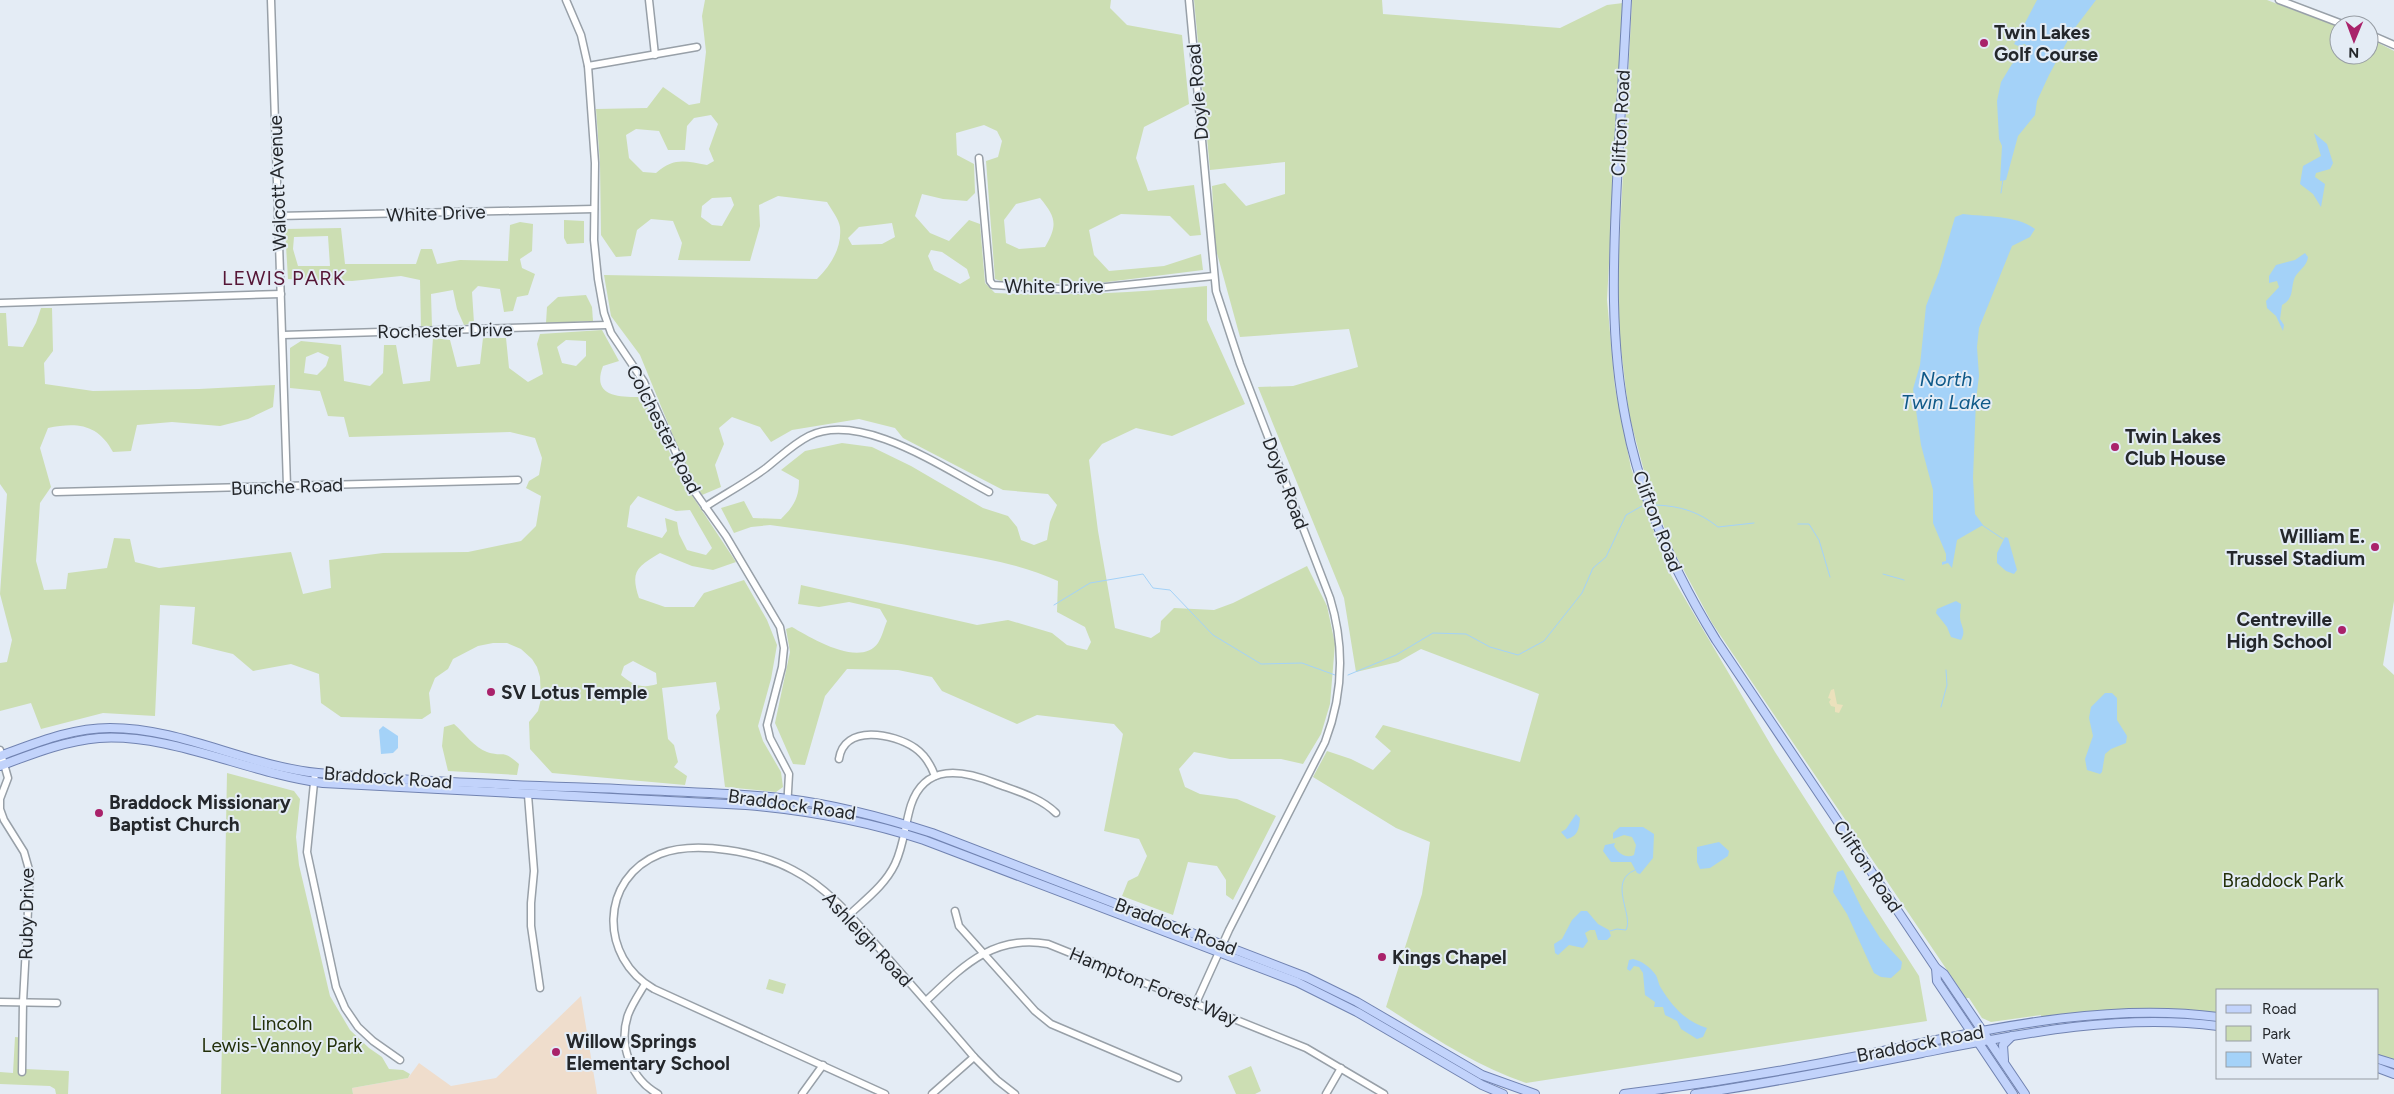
<svg xmlns="http://www.w3.org/2000/svg" width="2394" height="1094" viewBox="0 0 2394 1094" font-family="Figtree,sans-serif">
  <style>
    .education { fill: #efddcc }
    .green { fill: #ccdeb3; fill-rule: evenodd }
    .sand { fill: #ebe1bc }
    .water { fill: #a4d2f8 }
    .lines { fill: none; stroke-linecap: round; stroke-linejoin: round }
    .stream { stroke: #a4d2f8; stroke-width: 1 }
    .minor-casing { stroke: #98a0a8; stroke-width: 9 }
    .major-casing { stroke: #7183b1; stroke-width: 10 }
    .minor { stroke: #fff; stroke-width: 6 }
    .major { stroke: #c2d3fb; stroke-width: 8 }
    .poi-dot { fill: #a9226a; stroke: #e4ecf5; stroke-width: 2 }
    .labels { text-anchor: middle; stroke-width: 4; stroke-linejoin: round; paint-order: stroke }
    .poi-label { font-size: 19px; font-weight: bold; fill: #24272b; stroke: #e4ecf5; text-anchor: start }
    .street-label { font-size: 19px; fill: #24272b; stroke: #e4ecf5 }
    .park-label { font-size: 19px; fill: #23300a; stroke: #e4ecf5 }
    .neighbourhood-label { font-size: 20px; letter-spacing: 1px; fill: #561636; stroke: #e4ecf5 }
    .water-label { font-size: 20px; font-style: italic; fill: #0f5988; stroke: #e4ecf5 }
  </style>
  <rect width="100%" height="100%" fill="#e4ecf5"/>
  <path class="education" d="M581,996L597,1094H353L352,1088L408,1078L419,1063L451,1086L496,1078Z"/>
  <g class="green">
    <path d="M705,0H1111L1110,8L1127,25L1182,35L1189,104L1144,127L1136,158L1148,191L1194,185L1201,235L1190,236L1170,216L1121,214L1089,230L1094,255L1109,271L1164,266L1201,254L1203,270L1091,284L1004,282L995,279L986,161L998,157L1002,141L997,131L984,125L956,133L957,155L974,164L975,193L967,201L943,199L922,194L915,216L930,233L949,241L969,220L980,224L985,283L995,293C1066,297 1136,292 1207,286V320L1245,404L1172,436L1136,428L1102,444L1089,460L1098,531L1115,628L1151,638L1160,632L1161,621L1174,608L1214,610L1233,603L1307,566L1327,606L1335,644L1330,704L1321,734L1303,764L1281,759H1230L1194,752L1179,769L1185,787L1200,794L1237,799L1276,816L1233,900L1226,895V880L1217,866L1188,862L1173,915L1122,896L1128,881L1138,876L1147,856L1139,839L1104,831L1123,734L1114,724L1037,715L1017,724L942,691L932,677L898,670L847,669L825,696L805,765L793,764L775,723L790,652L786,629L792,627C811,638 860,668 878,643C882,637 884,628 887,621L880,609L849,602L819,607L798,604L801,585L977,625L1008,620L1052,633L1067,645L1087,650L1091,642L1085,627L1057,612L1058,581C1024,565 984,558 947,552C888,541 829,533 770,525L751,527L734,533L721,508L744,501L753,518L781,519C794,506 799,498 799,480L781,470L805,451L842,443L872,447L911,466L983,508L1008,516L1017,527L1021,540L1034,545L1047,540L1050,522L1057,505L1048,494L1003,490L903,438L895,428L859,419L792,430L771,442L760,427L732,417L719,428L724,444L715,465L721,487L702,495L690,477L640,355L611,316L604,275L817,279C831,265 842,248 840,227C839,219 831,209 827,202L778,196L759,205L760,226L750,261L678,260L682,243L673,221L651,219L637,230L631,256L616,257L601,235L600,164L596,109L647,108L663,87L689,105L700,103L706,52L702,16ZM711,115L718,124L709,149L714,161L707,165C685,161 674,157 656,173L643,172L629,158L626,135L636,129L659,131L668,150H685L687,126L694,118ZM731,197L734,205L722,226L712,225L701,217L702,206L712,198ZM1040,198C1056,217 1058,225 1045,247L1019,249L1006,243L1004,220L1016,204ZM892,223L895,237L882,244L852,245L848,238L859,227ZM931,250L942,252L967,269L970,278L960,284L934,270L928,256Z"/>
    <path d="M1194,0H1382L1383,14L1560,28L1607,5L1623,3L1607,300L1615,387L1631,468L1668,570L1775,752L1919,976L1927,1021L1526,1083C1476,1066 1431,1036 1386,1007L1422,894L1430,842L1396,828L1313,777L1327,751L1351,759L1373,770L1391,751L1375,737L1383,725L1520,762L1539,694L1421,649L1398,662L1356,672L1344,598L1258,387L1293,386L1358,367L1349,329L1240,337L1215,246L1212,186L1225,183L1246,206L1285,194V162L1210,170Z"/>
    <path d="M1632,0H2267L2339,27V55H2369V38L2394,51V601L2383,665L2394,675V1064L2378,1059V990H2218V1018L2154,1012L2040,1023L2041,1015L1991,1022L1982,1018L1969,998H1966L1712,623L1673,550L1647,482L1629,415L1618,324V270Z"/>
    <path d="M564,220L584,221V243L567,244L564,238Z"/>
    <path d="M520,222L533,224L532,251L520,259L522,268L535,274L528,295L517,297L513,311L504,312L500,289L478,286L472,292L474,323L464,325L457,309L453,290L431,294L432,327L421,328L420,280L401,276L352,281L288,279L285,229L341,228L345,264H416L421,249H432L437,264L460,260L508,261L510,225ZM328,236L330,266H298L293,249L294,237Z"/>
    <path d="M586,295L592,307L593,321L546,323L547,307L558,297Z"/>
    <path d="M41,308H52L53,351L44,363L45,384L93,391L199,389L275,385L273,407L248,419L220,426L172,422L137,425L131,451L113,452C98,424 77,422 48,428L40,448L51,487L40,503L36,561L44,590L66,589L68,573L107,568L114,538L130,539L135,562L159,568L291,552L303,594L331,588L329,560L383,553L468,552L521,541L536,526L541,496L526,488L529,481L539,475L542,458L535,438L510,432L349,437L344,417L328,416L320,391L290,388V348L301,341L341,345L344,381L370,386L383,373L384,345H396L403,384L430,381L433,338L450,340L457,367L480,364L483,338H506L509,368L528,382L543,374L537,344L540,334L602,330L619,361L603,366C592,395 615,397 638,397L646,404L687,488L736,562L713,570L692,566L660,553C637,567 630,571 639,598L665,607H694L704,593L744,580L767,620L777,645L771,679L758,726L763,741L781,772L783,787L776,792L725,787L716,715L720,709L716,682L662,688L668,739L674,745L678,762L674,767L687,776L685,785L552,773L530,749L529,722L538,711L541,699L540,677L537,667L532,659L521,649L507,643H493L478,646L453,659L448,669L435,678L429,693L431,713L422,719L341,717L321,703L319,674L291,664L253,671L233,654L192,644L195,607L160,605L155,716L103,713L41,729L31,703L0,711V663L7,662L12,640L0,594L7,494L0,484V313H6L8,346L23,347L36,323ZM566,340L586,341V356L576,366L562,363L557,347ZM318,352L329,357L326,366L317,375L304,373L306,357ZM638,496L676,511L690,510L712,548L706,555L687,550L679,534L677,522L665,518L667,531L662,538L627,527L630,506ZM633,661L656,673L657,684C642,689 633,685 621,675L624,666Z"/>
    <path d="M454,724C464,733 475,748 487,752C505,758 501,748 519,764L517,775L448,771L442,746L444,727Z"/>
    <path d="M227,773L294,791L300,799L296,837L299,865L330,996L350,1030L369,1048L382,1057L389,1069L403,1070L410,1074L408,1078L352,1088L353,1094H221Z"/>
    <path d="M769,979L786,984L783,994L766,989Z"/>
    <path d="M15,1037L27,1038L25,1069L69,1071L68,1094H56L55,1089L50,1086L0,1084V1072L13,1073Z"/>
    <path d="M1251,1066L1261,1091L1255,1094H1236L1228,1076Z"/>
  </g>
  <path class="sand" d="M1834,689L1837,704L1843,705L1839,713L1835,712V707L1831,706L1829,702L1831,699L1828,698L1831,690Z"/>
  <g class="water">
    <path d="M2037,0H2096L2074,29L2049,75L2037,101L2035,115L2018,136L2006,180L2000,181L2002,146L1999,139L1997,101L2001,82L2012,64L2029,51L2025,44L2018,46L2014,44Z"/>
    <path d="M2314,133L2327,144L2333,163L2330,169L2316,173L2315,177L2325,184L2321,207L2313,194L2300,184L2303,166L2321,156Z"/>
    <path d="M1963,214C1985,217 2017,215 2035,229L2030,237L2012,246L1979,328L1977,347L1979,376L1976,400L1973,478L1975,514L1983,525L1957,540L1952,568L1948,563L1942,565V562L1946,561V554L1933,523V490L1921,445L1913,389L1920,365L1926,306L1939,272L1955,217Z"/>
    <path d="M2305,253L2308,257C2307,266 2299,270 2295,277C2290,288 2295,298 2282,305L2280,319L2284,325L2283,331L2276,316L2267,308L2266,301L2279,287L2277,281L2269,283V276L2276,265L2295,260Z"/>
    <path d="M2005,537L2008,538L2017,570L2014,574L2006,571L1997,563V553Z"/>
    <path d="M1956,601L1961,604C1961,608 1960,612 1960,616C1960,626 1967,630 1961,640L1951,637L1947,627L1936,613L1937,609Z"/>
    <path d="M2105,693H2112L2117,698V720L2127,736L2126,743L2111,749L2105,754L2102,772L2100,774L2087,770L2085,759L2093,736L2089,718L2091,707Z"/>
    <path d="M383,726L398,736V748L393,753L381,754L379,730Z"/>
    <path d="M1576,814L1580,818C1579,829 1578,836 1567,839L1561,832L1566,829Z"/>
    <path d="M1620,827H1643L1654,834L1653,858L1640,874L1637,873L1631,862H1611L1603,851L1605,845L1615,843L1614,846C1618,853 1626,859 1634,855L1636,845L1632,837L1624,835L1613,839V833Z"/>
    <path d="M1719,842L1729,851L1728,856L1710,868L1700,869L1697,862V847Z"/>
    <path d="M1843,870L1863,911L1880,938L1902,962L1901,969L1891,978L1881,977L1874,973L1847,914L1833,892L1837,872Z"/>
    <path d="M1581,911H1587L1598,924L1609,930L1611,936L1607,940H1598L1595,930H1590L1585,933L1588,941L1583,948L1569,945L1558,955L1555,953L1554,944L1562,939L1572,920Z"/>
    <path d="M1633,959C1642,961 1650,967 1655,974C1658,977 1658,984 1661,988C1672,1006 1686,1022 1707,1028L1703,1037L1697,1039L1681,1029L1677,1021L1665,1015L1663,1007H1654L1655,1002L1645,995L1643,973L1639,967L1634,966L1630,971L1627,969L1629,960Z"/>
  </g>
  <g class="lines">
    <g class="stream">
      <path d="M2001,193L2003,179"/>
      <path d="M1656,505C1681,506 1699,512 1718,527L1754,523"/>
      <path d="M1798,524H1809L1819,540L1830,577"/>
      <path d="M1982,525L2003,539"/>
      <path d="M1883,574L1904,580"/>
      <path d="M1054,605L1090,583L1143,574L1153,588L1170,590L1213,635L1261,664L1302,663L1335,675"/>
      <path d="M1348,675L1396,655L1433,633L1466,634L1490,647L1518,655L1544,641L1582,593L1593,568L1606,557L1626,515L1642,506"/>
      <path d="M1941,707L1947,685L1946,670"/>
      <path d="M1610,931L1617,929L1626,930C1634,915 1607,881 1635,870"/>
    </g>
    <defs>
      <g id="minor">
        <path d="M271,0L287,486"/>
        <path d="M566,0L581,35L588,66L595,163L594,240L598,279L604,313L611,333L644,382L692,488L726,536L780,627L784,648L782,667L767,725L770,738L789,774L787,809"/>
        <path d="M649,0L655,55"/>
        <path d="M1189,0L1216,291L1240,364L1330,598C1345,647 1343,695 1325,742L1229,930L1196,1003"/>
        <path d="M2279,0L2345,25"/>
        <path d="M2369,34L2394,45"/>
        <path d="M588,66L697,47"/>
        <path d="M979,158L990,281L993,285L1059,289L1096,288L1214,276"/>
        <path d="M278,216L594,209"/>
        <path d="M0,303L281,294"/>
        <path d="M283,335L607,325"/>
        <path d="M56,492L518,480"/>
        <path d="M705,507C725,494 747,482 766,468C780,457 793,444 809,436C861,411 943,468 989,492"/>
        <path d="M0,750L8,778L0,799V809L4,820L24,852L30,873L23,1002L22,1072"/>
        <path d="M839,759C844,724 893,733 915,748C925,755 931,765 935,776"/>
        <path d="M315,773L307,852L336,987L345,1008L358,1027L373,1041L400,1060"/>
        <path d="M528,795L534,871L531,903V926L540,988"/>
        <path d="M955,911L959,926L1035,1011L1051,1024L1178,1078"/>
        <path d="M849,915C866,899 885,885 895,864C904,845 905,824 911,805C925,763 963,770 995,783C1016,791 1040,797 1056,813"/>
        <path d="M645,984C639,994 632,1004 628,1015C618,1045 631,1079 658,1094"/>
        <path d="M926,1001C962,967 993,934 1048,944L1306,1048L1384,1094"/>
        <path d="M0,1002L57,1003"/>
        <path d="M802,1094L823,1065"/>
        <path d="M885,1094L654,989C599,958 599,878 660,854C696,840 759,852 793,870C832,890 858,925 887,957C916,990 945,1023 974,1057L997,1080L1015,1094"/>
        <path d="M932,1094L974,1057"/>
        <path d="M1326,1094L1341,1068"/>
      </g>
      <g id="major">
        <path d="M1627,0C1624,60 1620,121 1617,181C1613,262 1610,341 1626,421C1641,500 1674,572 1716,640L1936,968L1944,974L2025,1094"/>
        <path d="M0,756C36,743 71,728 110,728C182,728 247,766 318,773C418,782 518,785 618,789C674,792 732,792 788,799C837,805 885,818 932,833L1306,977L1357,1002L1482,1075L1535,1094"/>
        <path d="M0,766C32,754 64,741 99,738C171,733 250,774 323,783L746,805C806,810 866,821 924,840L1297,982L1357,1012L1482,1085L1503,1094"/>
        <path d="M1936,968L1937,981L2013,1094"/>
        <path d="M2378,1059L2394,1064"/>
        <path d="M2004,1060L2003,1045L2012,1036"/>
        <path d="M2378,1068L2394,1074"/>
        <path d="M1624,1094C1704,1084 1784,1071 1863,1055C1978,1032 2100,1001 2218,1017"/>
        <path d="M1695,1094C1771,1083 1847,1068 1922,1053C2019,1034 2119,1013 2218,1026"/>
      </g>
    </defs>
    <use href="#minor" class="minor-casing"/>
    <use href="#major" class="major-casing"/>
    <use href="#minor" class="minor"/>
    <use href="#major" class="major"/>
  </g>
  <g class="poi-dot">
    <circle cx="1984" cy="43" r="5"/>
    <circle cx="2115" cy="447" r="5"/>
    <circle cx="2375" cy="547" r="5"/>
    <circle cx="2342" cy="630" r="5"/>
    <circle cx="491" cy="692" r="5"/>
    <circle cx="99" cy="813" r="5"/>
    <circle cx="1382" cy="957" r="5"/>
    <circle cx="556" cy="1052" r="5"/>
  </g>
  <g class="labels">
    <g class="poi-label">
      <text x="1994" y="39">Twin Lakes<tspan x="1994" dy="22">Golf Course</tspan></text>
      <text x="2125" y="443">Twin Lakes<tspan x="2125" dy="22">Club House</tspan></text>
      <text x="2365" y="543" text-anchor="end">William E.<tspan x="2365" dy="22">Trussel Stadium</tspan></text>
      <text x="2332" y="626" text-anchor="end">Centreville<tspan x="2332" dy="22">High School</tspan></text>
      <text x="501" y="699">SV Lotus Temple</text>
      <text x="109" y="809">Braddock Missionary<tspan x="109" dy="22">Baptist Church</tspan></text>
      <text x="1392" y="964">Kings Chapel</text>
      <text x="566" y="1048">Willow Springs<tspan x="566" dy="22">Elementary School</tspan></text>
    </g>
    <g class="street-label">
      <text transform="translate(1197 92) rotate(-95)" y="7">Doyle Road</text>
      <text transform="translate(1620 123) rotate(-87)" y="7">Clifton Road</text>
      <text transform="translate(277 183) rotate(-92)" y="7">Walcott Avenue</text>
      <text transform="translate(436 213) rotate(-2)" y="7">White Drive</text>
      <text x="1054" y="293">White Drive</text>
      <text transform="translate(445 330) rotate(-1)" y="7">Rochester Drive</text>
      <text transform="translate(664 429) rotate(63)" y="7">Colchester Road</text>
      <text transform="translate(1286 483) rotate(69)" y="7">Doyle Road</text>
      <text transform="translate(287 486) rotate(-2)" y="7">Bunche Road</text>
      <text transform="translate(1658 521) rotate(69)" y="7">Clifton Road</text>
      <text transform="translate(388 777) rotate(4)" y="7">Braddock Road</text>
      <text transform="translate(792 804) rotate(8)" y="7">Braddock Road</text>
      <text transform="translate(1868 866) rotate(56)" y="7">Clifton Road</text>
      <text transform="translate(26 914) rotate(-89)" y="7">Ruby Drive</text>
      <text transform="translate(1176 926) rotate(21)" y="7">Braddock Road</text>
      <text transform="translate(868 939) rotate(47)" y="7">Ashleigh Road</text>
      <text transform="translate(1154 986) rotate(22)" y="7">Hampton Forest Way</text>
      <text transform="translate(1920 1043) rotate(-11)" y="7">Braddock Road</text>
    </g>
    <g class="park-label">
      <text x="2283" y="887">Braddock Park</text>
      <text x="282" y="1030">Lincoln<tspan x="282" dy="22">Lewis-Vannoy Park</tspan></text>
    </g>
    <g class="neighbourhood-label">
      <text x="284" y="285">LEWIS PARK</text>
    </g>
    <g class="water-label">
      <text x="1946" y="386">North<tspan x="1946" dy="23">Twin Lake</tspan></text>
    </g>
  </g>
  <rect x="2216" y="989" width="162" height="90" fill="#e4ecf5" stroke="#979da4"/>
  <rect x="2226" y="1005" width="25" height="8" fill="#c2d3fb" stroke="#979da4"/>
  <text x="2262" y="1014" font-size="15" fill="#24272b">Road</text>
  <rect x="2226" y="1026" width="25" height="15" fill="#ccdeb3" stroke="#979da4"/>
  <text x="2262" y="1039" font-size="15" fill="#24272b">Park</text>
  <rect x="2226" y="1052" width="25" height="15" fill="#a4d2f8" stroke="#979da4"/>
  <text x="2262" y="1064" font-size="15" fill="#24272b">Water</text>
  <g transform="translate(2354 40) rotate(181)"><circle r="24" fill="#e4ecf5" stroke="#979da4"/>
  <path d="M0-4L9 19L0 12L-9 19Z" fill="#a9226a"/>
  <text y="-8" font-size="14" font-weight="bold" text-anchor="middle" fill="#24272b">N</text>
  </g>
</svg>
